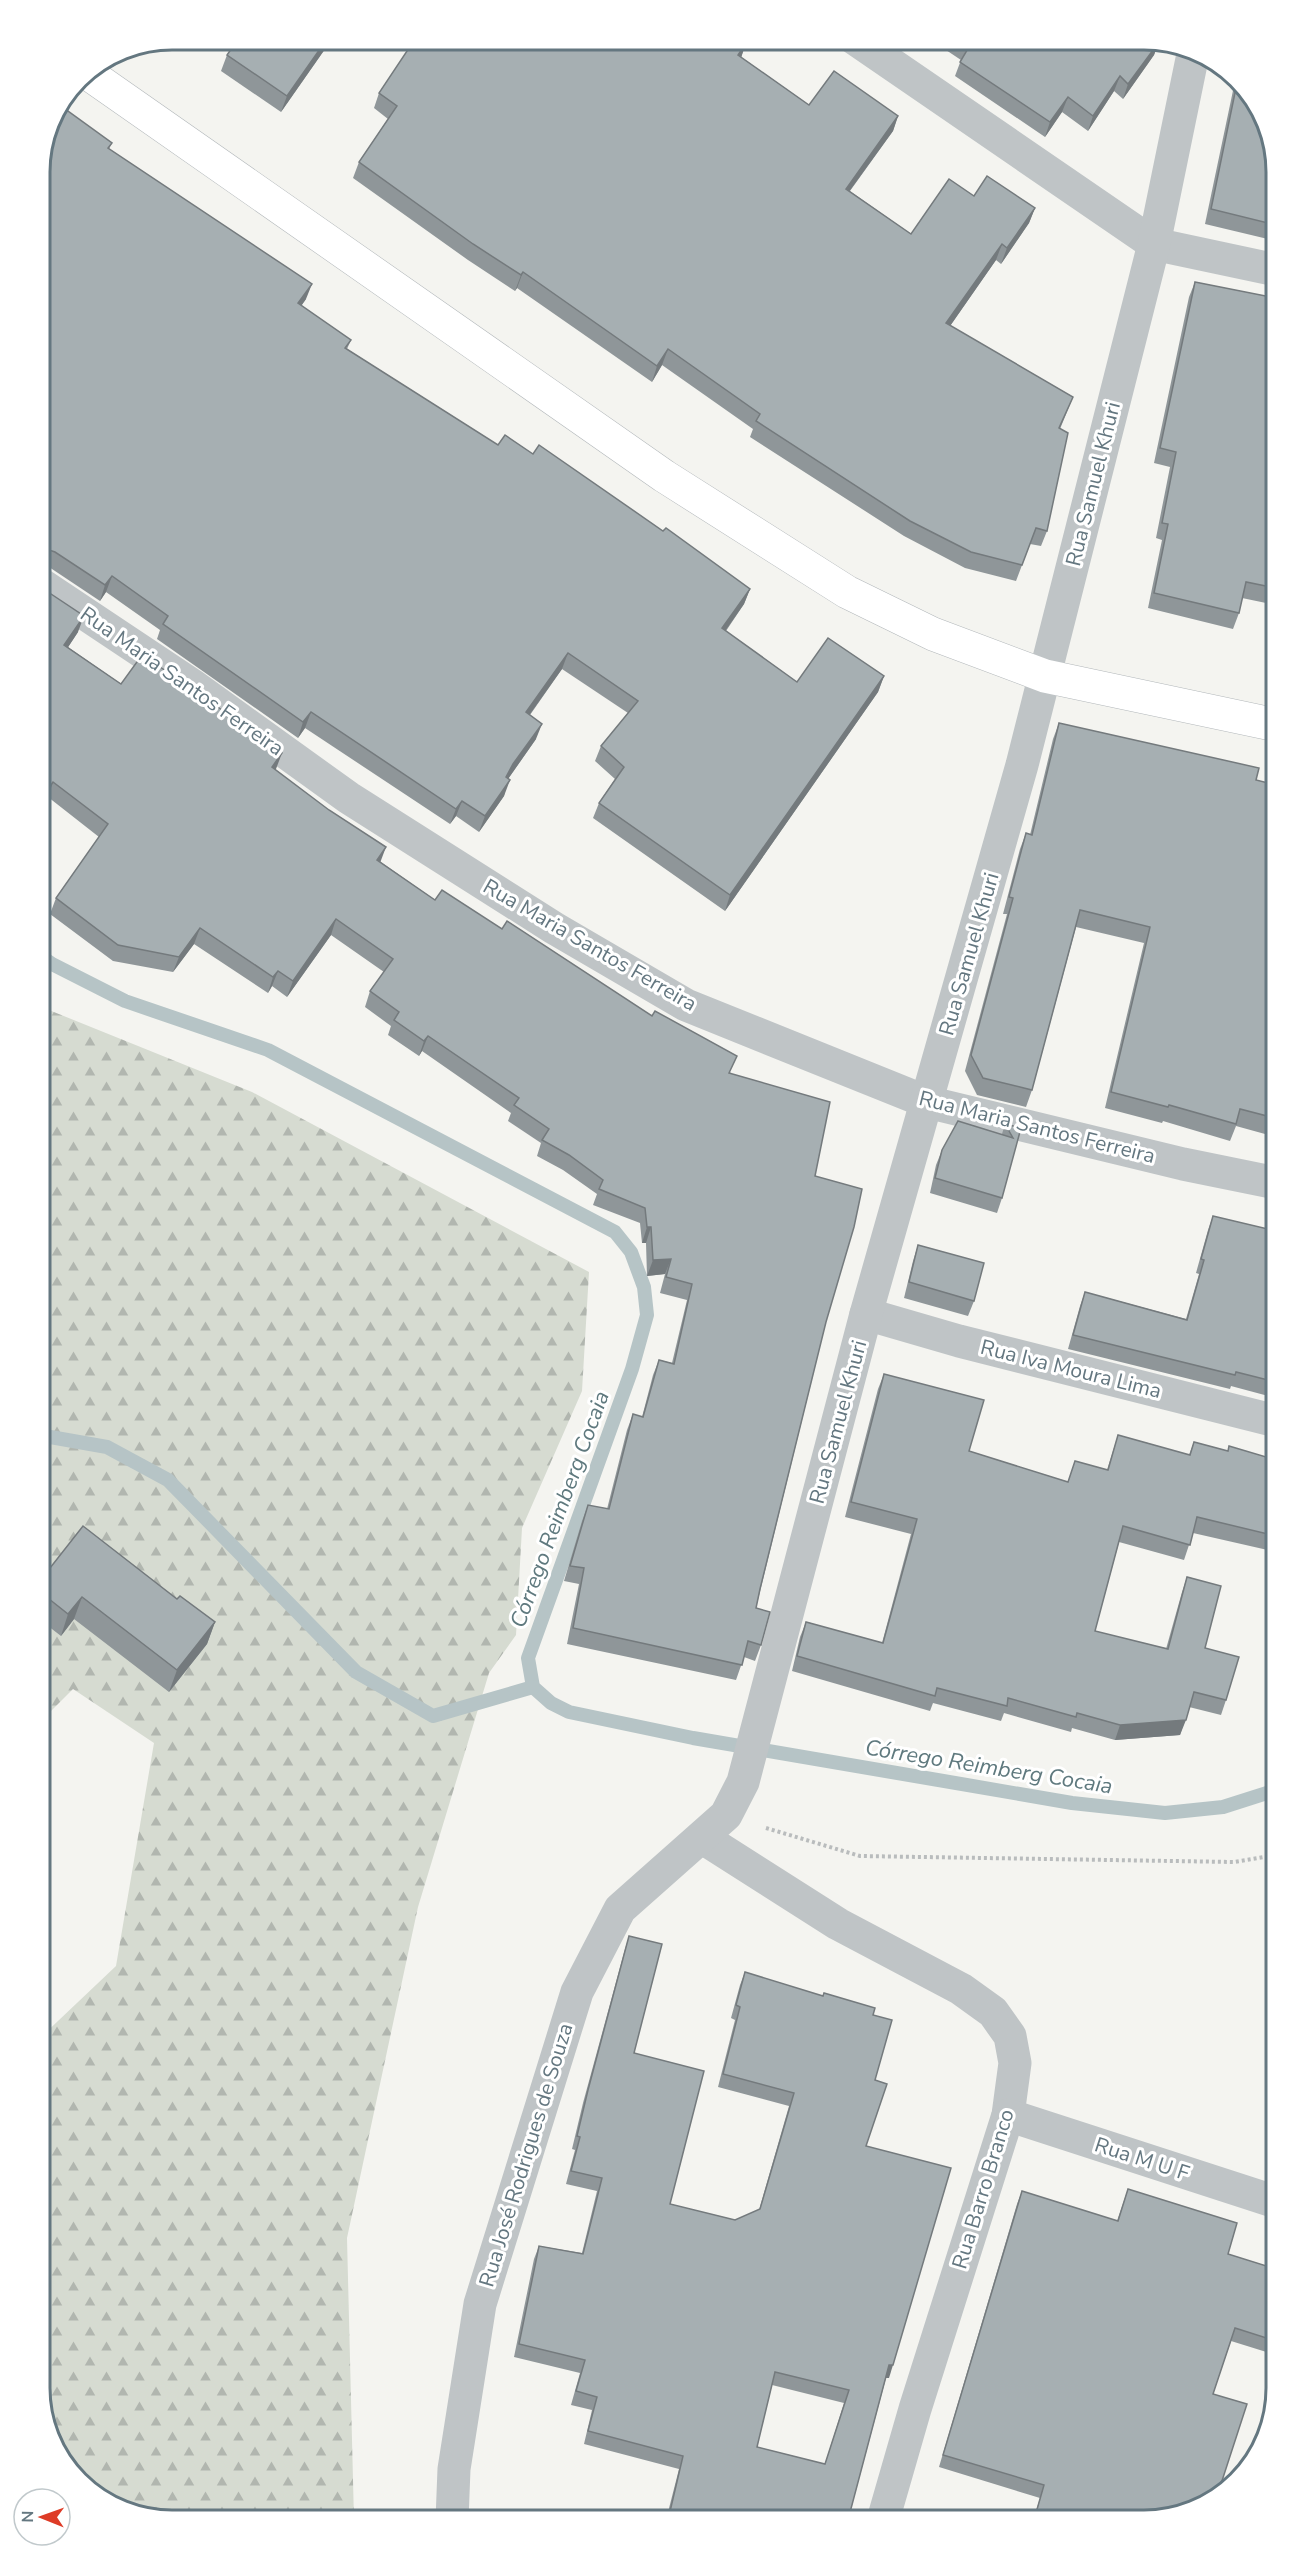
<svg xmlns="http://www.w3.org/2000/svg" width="1315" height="2559" viewBox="0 0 1315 2559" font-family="'Nunito Sans',sans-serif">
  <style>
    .forest { fill: url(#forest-firs) }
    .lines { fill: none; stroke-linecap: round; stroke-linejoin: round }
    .stream { stroke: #b6c4c6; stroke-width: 14 }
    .major-casing { stroke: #b2b7ba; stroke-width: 34 }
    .path { stroke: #b9bcbd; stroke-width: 4; stroke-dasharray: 3 3; stroke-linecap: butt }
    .minor { stroke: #bfc4c6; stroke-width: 33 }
    .major { stroke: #fff; stroke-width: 33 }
    .wall { fill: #8f9699; fill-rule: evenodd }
    .shaded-wall { fill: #747a7d }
    .building { fill: #a6afb2; stroke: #747a7d; stroke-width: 1.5; fill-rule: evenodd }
    .labels { text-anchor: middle; stroke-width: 6; stroke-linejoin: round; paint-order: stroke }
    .street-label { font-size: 21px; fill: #647780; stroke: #fff }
    .water-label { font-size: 22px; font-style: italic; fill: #5f797e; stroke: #fff }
    .rim { fill: none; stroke: #647780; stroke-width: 3 }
  </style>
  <defs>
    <pattern id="forest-firs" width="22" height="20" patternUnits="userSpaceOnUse" patternTransform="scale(1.5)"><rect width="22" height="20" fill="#d6dbd1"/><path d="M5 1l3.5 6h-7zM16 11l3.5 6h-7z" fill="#b1b6af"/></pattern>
  </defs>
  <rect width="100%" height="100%" fill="#f4f4f0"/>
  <path class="forest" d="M39,1006L252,1092L589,1272L582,1391L522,1528L516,1635L489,1673L418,1907L347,2238L354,2520H163L97,2498L49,2438L39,2388V2039L116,1966L154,1743L73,1689L39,1723Z"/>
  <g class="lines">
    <g class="stream">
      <path d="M39,955L52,964L125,1001L268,1050L615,1232L631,1252L644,1287L647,1315L632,1369L528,1658L533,1687L551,1703L569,1712L693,1738L1072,1803L1165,1813L1223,1807L1276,1790"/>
      <path d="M39,1435L107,1447L168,1480L356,1672L433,1716L533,1687"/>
    </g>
    <defs>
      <path id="major" d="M86,72L664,476L847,592L933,634L1045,676L1276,725"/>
    </defs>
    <use href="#major" class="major-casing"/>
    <path class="path" d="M766,1828L860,1856L1234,1862L1276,1855"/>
    <g class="minor">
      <path d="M855,39L1154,244L1276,270"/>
      <path d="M39,583L192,685L349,798L554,928L686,1005L927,1102L1183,1164L1276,1183"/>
      <path d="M866,1314L959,1341L1276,1421"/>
      <path d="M703,1838L838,1924L961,1989L993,2012L1010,2036L1015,2063L1008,2115L915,2409L883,2520"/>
      <path d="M1008,2115L1276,2202"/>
      <path d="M452,2520L454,2469L480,2304L577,1992L620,1909L726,1815L743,1782L866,1314L1022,765L1154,244L1193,54"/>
    </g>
    <use href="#major" class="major"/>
  </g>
  <g class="wall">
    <path d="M332,39L281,112L221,71L227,55Z"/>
    <path d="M395,39H742L746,43L741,57L809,105L898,116L893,131L850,191L911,234L974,196L1035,208L1029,223L1001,264L996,260L950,326L1073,397L1060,429L1047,531L1041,546L1030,544L1016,581L965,568L904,536L750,437L753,429L662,365L652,382L517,288L515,291L468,260L353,178L359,162L388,119L374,108L379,93L409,49Z"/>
    <path d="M946,39H1153L1159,42L1154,55L1123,99L1114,91L1088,131L1062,112L1045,137L955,76L961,60L943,48Z"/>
    <path d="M1235,81L1266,121L1276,171V241L1205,224Z"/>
    <path d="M112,143L109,149L306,299L301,306L351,340L347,349L498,445L533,454L663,531L750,589L744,604L726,631L797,682L884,676L878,692L725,911L593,818L599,803L615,779L595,761L601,746L628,713L562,669L530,715L536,739L508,779L504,796L479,832L456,816L450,824L305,728L298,738L157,639L160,630L106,592L100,601L49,567L39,565V163Z"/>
    <path d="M1195,282L1276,298V605L1242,598L1239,613L1233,629L1148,608L1162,540L1156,538L1170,467L1154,463L1189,297Z"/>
    <path d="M39,586L78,632L68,647L121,684L276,770L381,862L435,900L731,1073L815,1176L826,1322L756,1608L761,1645L755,1661L744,1657L736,1680L567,1644L579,1584L564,1581L582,1521L588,1505L607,1509L627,1430L633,1414L642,1417L653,1375L659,1360L672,1363L687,1300L660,1293L665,1274L647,1276L646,1243H642L640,1223L593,1205L597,1194L563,1170L537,1156L541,1143L508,1121L511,1113L422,1051L419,1056L388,1035L391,1026L365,1007L370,991L384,972L331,935L287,997L272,986L268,993L194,944L173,972L113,961L50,914L56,898L99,837L48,797L39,809Z"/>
    <path d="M1059,723L1256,780L1271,1117L1265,1134L1236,1126L1230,1141L1163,1121L1162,1123L1105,1108L1144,943L1076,927L1032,1090L1026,1107L977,1095L965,1071L1007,914H1003L1020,849L1026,833L1030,835L1053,739Z"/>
    <path d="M1005,1124L1021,1128L1002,1198L997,1213L930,1193L936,1165L942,1150L1002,1134Z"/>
    <path d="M1213,1216L1276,1231V1398L1231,1386L1230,1389L1068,1349L1080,1306L1085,1292L1186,1319L1199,1274L1196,1273L1208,1230Z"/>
    <path d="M918,1245L974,1301L968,1316L904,1298L913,1261Z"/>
    <path d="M884,1374L969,1451L1068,1482L1075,1461L1107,1470L1118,1435L1189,1455L1194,1442L1228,1451L1276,1460V1552L1193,1533L1184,1560L1119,1542L1095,1631L1166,1649L1182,1592L1187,1577L1205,1648L1226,1700L1221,1715L1189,1707L1180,1735L1115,1740L1072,1728L1071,1732L1004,1713L1001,1721L933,1703L930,1711L792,1671L800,1637L806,1622L882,1643L911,1534L845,1517L878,1389Z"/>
    <path d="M39,1582L177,1599L215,1622L207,1644L169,1692L74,1619L61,1636L39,1619Z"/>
    <path d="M629,1936L634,2053L670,2204L735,2220L759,2210L789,2106L718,2087L735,2020L731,2018L740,1985L745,1972L873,2015L875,2080L866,2146L889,2378H886L848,2520H666L679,2469L584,2444L592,2410L571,2405L580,2373L514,2357L534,2259L539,2246L582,2253L597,2191L566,2184L575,2150L572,2149L583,2103L625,1949ZM772,2385L844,2403L825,2464L757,2447Z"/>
    <path d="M1128,2189L1228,2254L1276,2269V2355L1231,2341L1213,2394L1144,2520H1033L1040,2498L939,2467L1017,2204L1022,2191L1117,2221Z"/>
  </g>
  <g class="shaded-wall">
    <path d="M327,39H332L281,112L287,96Z"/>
    <path d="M1159,42L1154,55L1123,99L1128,84Z"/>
    <path d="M746,43L741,58L738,55Z"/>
    <path d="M1120,76L1114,91L1088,131L1093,116Z"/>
    <path d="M1068,97L1062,112L1045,137L1050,122Z"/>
    <path d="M898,116L893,131L840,204L846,189Z"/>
    <path d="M1035,208L1029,223L1001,264L1007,248Z"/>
    <path d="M1002,244L996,260L941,339L946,323Z"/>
    <path d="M523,272L517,288L515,291L521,275Z"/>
    <path d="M312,284L306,299L292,319L298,303Z"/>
    <path d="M668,349L662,365L652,382L657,366Z"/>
    <path d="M46,549L41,564L39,565V550Z"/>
    <path d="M112,576L106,592L100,601L105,585Z"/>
    <path d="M750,589L744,604L716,644L722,628Z"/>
    <path d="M84,616L78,632L59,661L64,645Z"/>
    <path d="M568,653L562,669L520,728L526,712Z"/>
    <path d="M884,676L878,692L725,911L730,895Z"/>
    <path d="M311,712L305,728L298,738L303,722Z"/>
    <path d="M542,724L536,739L508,779L506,777L513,764Z"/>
    <path d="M282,753L276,769L267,783L272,767Z"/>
    <path d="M510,780L504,796L479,832L485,816Z"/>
    <path d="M53,782L48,797L39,809V802Z"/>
    <path d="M462,801L456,816L450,824L456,809Z"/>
    <path d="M386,847L380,863L377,860Z"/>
    <path d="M336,919L331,935L287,997L293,981Z"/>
    <path d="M200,928L194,944L173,972L179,957Z"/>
    <path d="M278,971L272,986L268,993L273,977Z"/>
    <path d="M428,1036L422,1051L419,1056L424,1041Z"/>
    <path d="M647,1227H651L646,1243H642Z"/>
    <path d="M671,1259L665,1274L647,1276L653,1260Z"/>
    <path d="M82,1597L74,1619L61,1636L68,1614Z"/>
    <path d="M215,1622L207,1644L169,1692L177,1670Z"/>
    <path d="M1186,1720L1180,1735L1115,1740L1120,1725Z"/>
    <path d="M889,2365H893L889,2378H884Z"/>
  </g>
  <g class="building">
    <path d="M238,39H327L287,96L227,55Z"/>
    <path d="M415,39H742L746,43L738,55L809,105L834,71L898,116L846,189L911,234L949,179L974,196L987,176L1035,208L1007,248L1002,244L946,323L1073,397L1059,428L1068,433L1047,531L1036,528L1022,565L971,552L910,521L756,421L760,414L668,349L657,366L523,272L521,275L473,244L359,162L397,106L379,93Z"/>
    <path d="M958,39H1153L1159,42L1128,84L1120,76L1093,116L1068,97L1050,122L960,62L969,47Z"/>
    <path d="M1237,83L1266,121L1276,171V225L1211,209Z"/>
    <path d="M57,107L64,111L65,109L112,143L108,148L312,284L298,303L351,340L345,348L498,445L505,435L533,454L539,445L663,531L666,528L750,589L722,628L797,682L828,638L884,676L730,895L599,803L624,767L601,746L638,701L568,653L526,712L542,724L513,764L506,777L510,780L485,816L462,801L456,809L311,712L303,722L163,624L168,616L112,576L105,585L55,552L46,549L39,550V163L52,113Z"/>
    <path d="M1195,282L1276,298V588L1246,582L1239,613L1154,593L1168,524L1162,523L1176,452L1160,448Z"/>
    <path d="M39,586L84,616L64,645L121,684L142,655L187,685L282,753L272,767L329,810L386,847L377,860L435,900L442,890L502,929L507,921L652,1016L655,1011L737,1056L729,1073L830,1102L815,1176L862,1189L854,1227L826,1322L760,1589L756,1608L770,1612L761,1645L748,1641L742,1665L573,1628L584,1568L570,1566L588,1505L609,1509L633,1414L643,1417L659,1360L674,1364L692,1284L666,1277L671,1259L653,1260L651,1227H647L645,1208L599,1189L603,1180L569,1155L542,1140L549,1129L514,1105L519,1098L428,1036L424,1041L394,1020L399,1012L370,991L393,959L336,919L293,981L278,971L273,977L200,928L179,957L118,945L56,898L108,824L53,782L39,802Z"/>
    <path d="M1059,723L1259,768L1256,780L1276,785V1100L1271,1117L1240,1109L1236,1124L1169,1105L1168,1107L1111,1092L1150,927L1080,910L1032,1090L983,1078L971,1055L1013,898L1009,897L1026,833L1032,835Z"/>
    <path d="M958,1121L1013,1138L1005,1124L1021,1128L1002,1198L935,1178L942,1150Z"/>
    <path d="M1213,1216L1276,1231V1382L1236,1372L1235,1375L1073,1335L1085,1292L1187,1320L1204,1260L1201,1259Z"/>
    <path d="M918,1245L984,1263L974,1301L909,1282Z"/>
    <path d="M884,1374L984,1400L969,1451L1068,1482L1075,1461L1108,1470L1118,1435L1190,1455L1194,1442L1228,1451L1229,1446L1276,1460V1536L1197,1517L1190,1545L1123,1526L1095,1631L1168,1649L1187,1577L1221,1586L1205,1648L1239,1657L1226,1700L1194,1692L1186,1720L1120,1725L1077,1713L1076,1717L1008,1698L1007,1706L937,1688L935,1696L797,1656L806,1622L883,1643L917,1519L851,1502Z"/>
    <path d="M83,1526L177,1599L180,1596L215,1622L177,1670L82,1597L68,1614L39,1591V1582Z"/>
    <path d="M629,1936L662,1944L634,2053L704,2071L670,2204L735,2220L760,2209L794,2093L723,2074L740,2007L736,2005L745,1972L823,1996L824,1993L875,2008L873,2015L892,2020L875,2080L887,2084L866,2146L951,2168L893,2365H889L848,2520H668L683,2456L588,2431L597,2397L576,2391L585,2360L519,2344L539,2246L583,2254L602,2178L571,2171L580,2137L577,2136L588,2090ZM775,2372L849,2390L825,2464L757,2447Z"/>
    <path d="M1128,2189L1237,2223L1228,2254L1276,2269V2341L1235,2328L1213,2394L1247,2404L1219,2490L1194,2510L1144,2520H1034L1044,2485L943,2455L1022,2191L1118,2221Z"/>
  </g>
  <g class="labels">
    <g class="street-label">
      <text transform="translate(1093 484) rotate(-76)" y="7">Rua Samuel Khuri</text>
      <text transform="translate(182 681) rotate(35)" y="7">Rua Maria Santos Ferreira</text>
      <text transform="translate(590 945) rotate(30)" y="7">Rua Maria Santos Ferreira</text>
      <text transform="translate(969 954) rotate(-74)" y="7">Rua Samuel Khuri</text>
      <text transform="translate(1037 1127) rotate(14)" y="7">Rua Maria Santos Ferreira</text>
      <text transform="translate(1071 1369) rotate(14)" y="7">Rua Iva Moura Lima</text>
      <text transform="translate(838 1422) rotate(-75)" y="7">Rua Samuel Khuri</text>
      <text transform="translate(526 2155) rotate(-73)" y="7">Rua José Rodrigues de Souza</text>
      <text transform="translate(1142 2159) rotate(18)" y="7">Rua M U F</text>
      <text transform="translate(983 2189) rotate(-73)" y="7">Rua Barro Branco</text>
    </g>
    <g class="water-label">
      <text transform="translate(559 1509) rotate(-70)" y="8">Córrego Reimberg Cocaia</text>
      <text transform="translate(989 1766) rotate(9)" y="8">Córrego Reimberg Cocaia</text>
    </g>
  </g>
  <path d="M0 0H1315V2559H0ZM172 50H1144A122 122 0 0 1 1266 172V2388A122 122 0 0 1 1144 2510H172A122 122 0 0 1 50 2388V172A122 122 0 0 1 172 50Z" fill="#fff" fill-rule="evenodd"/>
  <path class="rim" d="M172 50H1144A122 122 0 0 1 1266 172V2388A122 122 0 0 1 1144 2510H172A122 122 0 0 1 50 2388V172A122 122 0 0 1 172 50Z"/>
  <g transform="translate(42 2517) rotate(271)"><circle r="28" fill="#ffffff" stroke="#c1c9cc" stroke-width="1.5"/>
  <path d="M0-4.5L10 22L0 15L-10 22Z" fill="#de3b26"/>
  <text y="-9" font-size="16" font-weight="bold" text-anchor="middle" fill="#647780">N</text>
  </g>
</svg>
